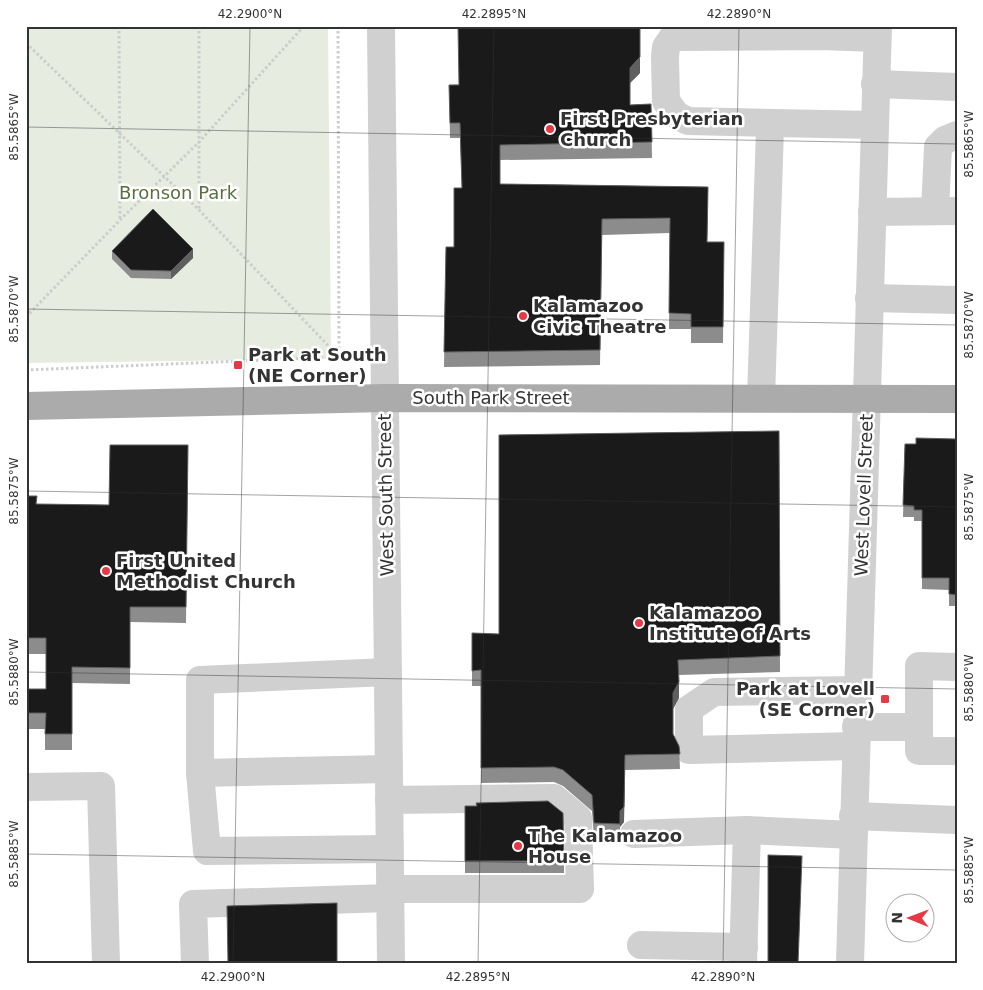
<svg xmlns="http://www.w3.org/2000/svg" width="983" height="990" viewBox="0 0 983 990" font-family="'DejaVu Sans',sans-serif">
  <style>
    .green { fill: #e6ecdf }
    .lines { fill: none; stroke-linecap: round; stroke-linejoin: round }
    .path { stroke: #cdcdcd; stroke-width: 3; stroke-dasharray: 2.5 2.5; stroke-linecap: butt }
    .minor { stroke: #d0d0d0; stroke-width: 28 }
    .major { stroke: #ababab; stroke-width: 28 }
    .wall { fill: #8c8c8c }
    .shaded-wall { fill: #5f5f5f }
    .building { fill: #1a1a1a; stroke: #5f5f5f }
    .ticks { fill: none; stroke: #333; stroke-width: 1; stroke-opacity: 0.45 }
    .poi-dot { fill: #e63946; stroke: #fff; stroke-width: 2 }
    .labels { text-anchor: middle; stroke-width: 5; stroke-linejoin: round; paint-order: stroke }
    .poi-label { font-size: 18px; font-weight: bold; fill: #333; stroke: #fff; text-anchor: start }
    .park-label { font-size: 18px; fill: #56703f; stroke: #fff }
    .street-label { font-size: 18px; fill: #333; stroke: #fff }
    .neatline { fill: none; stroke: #333; stroke-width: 2 }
    .ticks-label { font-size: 12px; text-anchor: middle; fill: #333 }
  </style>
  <rect width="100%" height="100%" fill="#fff"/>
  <path class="green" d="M26,26H328L331,359L26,363Z"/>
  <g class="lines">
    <g class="path">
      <path d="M119,26L120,219"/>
      <path d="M199,26V210"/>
      <path d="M338,26L339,356"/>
      <path d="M26,43L199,210L339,357"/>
      <path d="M26,317L120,220L199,142L304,26"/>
      <path d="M26,370L338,357"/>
    </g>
    <g class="minor">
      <path d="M381,26L391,964"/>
      <path d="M875,84L957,87"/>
      <path d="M775,123L688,121L676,115L666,101L665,57L666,47L673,37L821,36L877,38"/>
      <path d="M935,211L938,147L945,140L957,135"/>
      <path d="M872,212L957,211"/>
      <path d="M869,298L957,300"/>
      <path d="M761,398L770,129L775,123L874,125"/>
      <path d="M388,672L200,680V773L388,769"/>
      <path d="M856,727H919V666L957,667"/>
      <path d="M919,727V751H957"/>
      <path d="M856,746L689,750V709L714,692L858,690"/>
      <path d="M200,773L207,851L389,849"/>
      <path d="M26,787L101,786L106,964"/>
      <path d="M389,800L554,798L578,818L580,889H390"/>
      <path d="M853,816L957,820"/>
      <path d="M634,834L747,830L853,835"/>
      <path d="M641,945L744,947"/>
      <path d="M195,964L193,904L390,898"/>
      <path d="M743,964L747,830"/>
      <path d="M850,964L878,26"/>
    </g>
    <path class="major" d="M26,406L385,398L957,399"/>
  </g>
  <g class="wall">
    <path d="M640,73L630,83V105L651,104L652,158L500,160V184L708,187L707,242H724L723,343H691V329H669L670,233L602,235L600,365L444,367L446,247H454L462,188L460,138H450L449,85Z"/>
    <path d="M112,251L193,258L171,279L131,278L112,259Z"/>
    <path d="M779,431L780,672L678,675L679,698L673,709V734L679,746L680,769L625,770L624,822L620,827V839H594L592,811L563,786L554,782L481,783V686H472V633L499,634Z"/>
    <path d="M957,439V606H949V590L922,589V521H914V517H903L905,444H916Z"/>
    <path d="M188,445L186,623L130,622V684L72,683V750H45V729H26V689H46V654H26V496L37,504L109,505Z"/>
    <path d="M476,803L564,861V873H465V806H476Z"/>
  </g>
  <g class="shaded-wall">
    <path d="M640,57V73L630,83V68Z"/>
    <path d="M193,249V258L171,279V271Z"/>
    <path d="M679,682V698L673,709V693Z"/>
    <path d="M625,755L624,822L620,827V839V811Z"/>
  </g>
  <g class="building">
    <path d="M458,26H640V57L630,68V105L651,104L652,142L500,145V184L708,187L707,242H724L723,327H691V314L669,313L670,218L602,219L600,350L444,352L446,247H454V188H462L460,123H450L449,85H459Z"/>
    <path d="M153,209L193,249L171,271L131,270L112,251Z"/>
    <path d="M779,431L780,656L678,660L679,682L673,693V734L679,746L680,754L625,755L624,807L620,811V824L594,823L592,795L563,770L554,767L481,768V670L472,671V633L499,634V435Z"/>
    <path d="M916,438L957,439V595L949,594V578H922V510H914V506L903,505L905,444H916Z"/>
    <path d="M110,445H188L186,607H130V668L72,667V734H45L46,713H26V689H46V638H26V496H37L36,504L109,505Z"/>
    <path d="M548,801L563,813L564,861H465V806H477L476,803Z"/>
    <path d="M768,855L802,856L798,964H768Z"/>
    <path d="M337,903V964H228L227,906Z"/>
  </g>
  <path class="ticks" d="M26,127L957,144M26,309L957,325M26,491L957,507M26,672L957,689M26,854L957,870M233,964L250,26M478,964L494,26M723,964L739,26"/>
  <g class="poi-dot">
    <circle cx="550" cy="129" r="5"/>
    <circle cx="523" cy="316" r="5"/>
    <rect x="233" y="360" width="10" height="10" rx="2.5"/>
    <circle cx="106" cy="571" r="5"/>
    <circle cx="639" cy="623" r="5"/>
    <rect x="880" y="694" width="10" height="10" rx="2.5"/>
    <circle cx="518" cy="846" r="5"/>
  </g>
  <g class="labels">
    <g class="poi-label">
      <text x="560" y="125">First Presbyterian<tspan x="560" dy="21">Church</tspan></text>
      <text x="533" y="312">Kalamazoo<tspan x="533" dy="21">Civic Theatre</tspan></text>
      <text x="248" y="361">Park at South<tspan x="248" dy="21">(NE Corner)</tspan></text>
      <text x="116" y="567">First United<tspan x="116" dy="21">Methodist Church</tspan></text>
      <text x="649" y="619">Kalamazoo<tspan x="649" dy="21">Institute of Arts</tspan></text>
      <text x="875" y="695" text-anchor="end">Park at Lovell<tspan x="875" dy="21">(SE Corner)</tspan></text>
      <text x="528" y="842">The Kalamazoo<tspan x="528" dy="21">House</tspan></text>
    </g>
    <g class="park-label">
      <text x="178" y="199">Bronson Park</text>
    </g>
    <g class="street-label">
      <text x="491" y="404">South Park Street</text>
      <text transform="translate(386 495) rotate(-91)" y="6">West South Street</text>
      <text transform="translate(864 495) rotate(-88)" y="6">West Lovell Street</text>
    </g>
  </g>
  <rect width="983" height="990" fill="none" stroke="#ffffff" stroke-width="55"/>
  <g transform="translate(910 918) rotate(271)"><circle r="24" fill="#ffffff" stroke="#adadad"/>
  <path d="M0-4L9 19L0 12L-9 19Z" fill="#e63946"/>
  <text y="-8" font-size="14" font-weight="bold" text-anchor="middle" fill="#333333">N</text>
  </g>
  <rect x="28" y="28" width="928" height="934" class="neatline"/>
  <g class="ticks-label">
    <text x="250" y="18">42.2900°N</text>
    <text x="494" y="18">42.2895°N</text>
    <text x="739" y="18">42.2890°N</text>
    <text transform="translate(14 127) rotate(-90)" y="4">85.5865°W</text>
    <text transform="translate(969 144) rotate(-90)" y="4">85.5865°W</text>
    <text transform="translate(14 309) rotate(-90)" y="4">85.5870°W</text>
    <text transform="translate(969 325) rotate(-90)" y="4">85.5870°W</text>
    <text transform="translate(14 491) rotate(-90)" y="4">85.5875°W</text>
    <text transform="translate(969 507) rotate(-90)" y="4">85.5875°W</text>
    <text transform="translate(14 672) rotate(-90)" y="4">85.5880°W</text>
    <text transform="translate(969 688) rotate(-90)" y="4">85.5880°W</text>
    <text transform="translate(14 854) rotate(-90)" y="4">85.5885°W</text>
    <text transform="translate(969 870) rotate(-90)" y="4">85.5885°W</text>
    <text x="233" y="981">42.2900°N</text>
    <text x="478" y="981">42.2895°N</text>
    <text x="723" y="981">42.2890°N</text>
  </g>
</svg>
